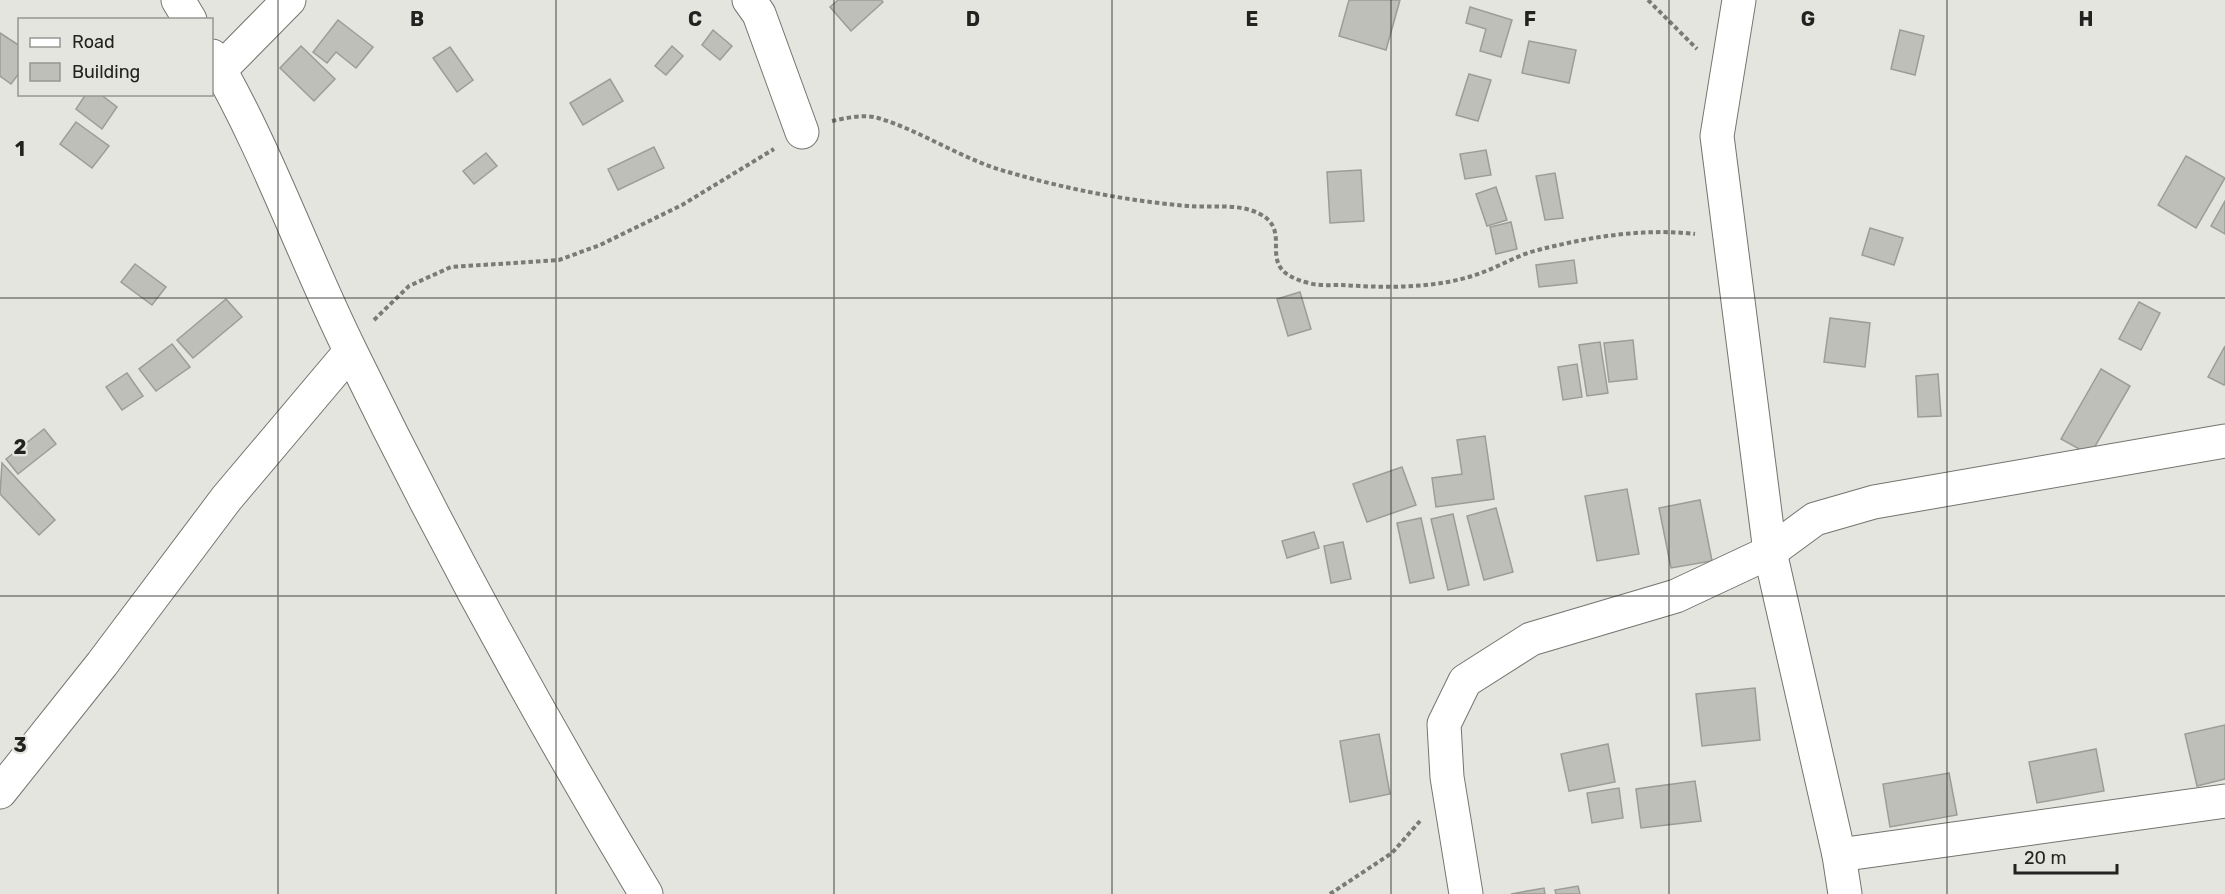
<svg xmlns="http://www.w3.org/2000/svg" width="2225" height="894" viewBox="0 0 2225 894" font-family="Rubik,sans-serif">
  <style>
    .building { fill: #bebfb9; stroke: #9b9d97; stroke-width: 1.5 }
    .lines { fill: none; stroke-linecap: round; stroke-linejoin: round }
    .minor-casing { stroke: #73756f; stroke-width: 35 }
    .tertiary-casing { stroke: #73756f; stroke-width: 35 }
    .path { stroke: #7a7b77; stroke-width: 4; stroke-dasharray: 4.5 3; stroke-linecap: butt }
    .minor { stroke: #fff; stroke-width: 33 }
    .tertiary { stroke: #fff; stroke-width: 33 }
    .grid { fill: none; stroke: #222220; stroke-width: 1.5; stroke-opacity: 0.55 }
    .grid-label { font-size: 20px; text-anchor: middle; font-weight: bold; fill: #222220; stroke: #e3e5de; stroke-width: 4.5; stroke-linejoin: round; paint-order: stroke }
  </style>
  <rect width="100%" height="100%" fill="#e3e5de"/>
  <g class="building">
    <path d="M838,0H881L883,2L851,31L830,7Z"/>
    <path d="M1349,0H1400L1386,50L1339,36Z"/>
    <path d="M1470,7L1512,20L1501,57L1480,51L1486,29L1466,23Z"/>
    <path d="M338,20L373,47L356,68L336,52L327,63L313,52Z"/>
    <path d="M713,30L732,46L720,60L702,45Z"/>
    <path d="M1900,30L1924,36L1915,75L1891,69Z"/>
    <path d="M0,33L20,46V72L11,84L0,76Z"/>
    <path d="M1529,41L1576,50L1569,83L1522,73Z"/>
    <path d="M301,46L335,79L314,101L280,68Z"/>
    <path d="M672,46L683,56L666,75L655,66Z"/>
    <path d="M450,47L473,80L457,92L433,58Z"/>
    <path d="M1469,74L1491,80L1478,121L1456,115Z"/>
    <path d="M610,79L623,101L583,125L570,103Z"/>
    <path d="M86,94H100L117,107L102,129L76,109Z"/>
    <path d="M76,122L109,146L92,168L60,144Z"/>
    <path d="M654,147L664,168L618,190L608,169Z"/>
    <path d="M1486,150L1491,175L1465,179L1460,154Z"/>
    <path d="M486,153L497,166L474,184L463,171Z"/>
    <path d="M2186,156L2225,178L2196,228L2158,205Z"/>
    <path d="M1361,170L1364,221L1330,223L1327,172Z"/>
    <path d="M1555,173L1563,218L1545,220L1536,176Z"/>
    <path d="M1496,187L1507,220L1487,226L1476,194Z"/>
    <path d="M2225,201V234L2211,226Z"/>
    <path d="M1511,222L1517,249L1496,254L1490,227Z"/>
    <path d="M1870,228L1903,238L1894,265L1862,255Z"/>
    <path d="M1574,260L1577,283L1539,287L1536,265Z"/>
    <path d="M135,264L166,287L152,305L121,282Z"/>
    <path d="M1300,292L1311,329L1288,336L1277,299Z"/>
    <path d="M226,299L242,317L193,358L177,340Z"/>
    <path d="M2139,302L2160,313L2141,350L2119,339Z"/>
    <path d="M1830,318L1870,323L1865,367L1824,362Z"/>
    <path d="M1633,340L1637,379L1609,382L1604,343Z"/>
    <path d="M1600,342L1608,393L1587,396L1579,345Z"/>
    <path d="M172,344L190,367L156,391L139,369Z"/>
    <path d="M2225,346V383L2224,385L2208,377Z"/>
    <path d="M1577,364L1582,397L1563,400L1558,367Z"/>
    <path d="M2101,369L2130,386L2090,455L2061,439Z"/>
    <path d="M127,373L143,396L122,410L106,387Z"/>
    <path d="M1938,374L1941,416L1918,417L1916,376Z"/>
    <path d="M44,429L56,444L18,474L6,459Z"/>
    <path d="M1485,436L1494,499L1436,507L1432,478L1462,474L1457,440Z"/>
    <path d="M2,463L55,520L39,535L0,494Z"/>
    <path d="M1402,467L1416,505L1367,522L1353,484Z"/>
    <path d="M1627,489L1639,554L1597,561L1585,496Z"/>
    <path d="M1700,500L1712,561L1671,568L1659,508Z"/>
    <path d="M1496,508L1513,572L1484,580L1467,516Z"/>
    <path d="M1453,514L1469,585L1448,590L1431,519Z"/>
    <path d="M1421,518L1434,578L1410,583L1397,523Z"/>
    <path d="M1314,532L1319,548L1287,558L1282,541Z"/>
    <path d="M1343,542L1351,579L1331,583L1324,546Z"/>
    <path d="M1755,688L1760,740L1702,746L1696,694Z"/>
    <path d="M2225,725V779L2197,786L2185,734Z"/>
    <path d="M1379,734L1390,794L1350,802L1340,741Z"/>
    <path d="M1608,744L1615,782L1569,791L1561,754Z"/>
    <path d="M2096,749L2104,791L2037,803L2029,762Z"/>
    <path d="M1949,773L1957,815L1890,827L1883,784Z"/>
    <path d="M1695,781L1701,821L1641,828L1636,789Z"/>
    <path d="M1619,788L1623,818L1592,823L1587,793Z"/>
    <path d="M1578,886L1580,894H1556L1555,890Z"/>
    <path d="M1544,888L1545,894H1511Z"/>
  </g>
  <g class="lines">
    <defs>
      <g id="minor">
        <path d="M749,0L759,14L802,132"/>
        <path d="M1739,0L1717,136L1770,552L1839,855L1845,894"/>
        <path d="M220,70L289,0"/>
        <path d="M0,792L102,664L226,499L350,352"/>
        <path d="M1839,855L2225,801"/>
        <path d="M1466,894L1447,777L1444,724L1465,681L1531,639L1676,596L1770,552L1815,519L1874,502L2225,441"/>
      </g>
      <g id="tertiary">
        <path d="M178,0L190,20"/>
        <path d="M212,56C267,150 303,255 351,352C441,537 540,718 646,894"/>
      </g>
    </defs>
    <use href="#minor" class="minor-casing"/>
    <use href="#tertiary" class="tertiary-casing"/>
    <g class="path">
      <path d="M1648,0L1697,49"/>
      <path d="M832,121C846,118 864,114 878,118C922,131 963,160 1008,172C1066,189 1128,201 1188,206C1210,208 1237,203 1258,213C1298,232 1249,269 1309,283C1319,286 1331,285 1342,285C1387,288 1437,289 1481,273C1500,266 1518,255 1538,250C1589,237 1642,228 1695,234"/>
      <path d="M374,320L409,286L451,267L559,260L600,245L682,205L774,149"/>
      <path d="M1330,894L1392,853L1420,821"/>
    </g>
    <use href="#minor" class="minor"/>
    <use href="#tertiary" class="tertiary"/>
  </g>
  <path class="grid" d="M278,0V894M556,0V894M834,0V894M1112,0V894M1391,0V894M1669,0V894M1947,0V894M0,298H2225M0,596H2225"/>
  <g class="grid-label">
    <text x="417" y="26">B</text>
    <text x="695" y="26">C</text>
    <text x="973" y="26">D</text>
    <text x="1252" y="26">E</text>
    <text x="1530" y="26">F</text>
    <text x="1808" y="26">G</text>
    <text x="2086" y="26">H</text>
    <text x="20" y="156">1</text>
    <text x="20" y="454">2</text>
    <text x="20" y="752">3</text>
  </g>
  <rect x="18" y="18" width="195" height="78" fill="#e3e5de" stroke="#969792" stroke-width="1.5"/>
  <rect x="30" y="38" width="30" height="9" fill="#ffffff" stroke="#969792" stroke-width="1.5"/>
  <text x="72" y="48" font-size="18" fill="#222220">Road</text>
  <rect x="30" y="63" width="30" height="18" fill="#bebfb9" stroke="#969792" stroke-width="1.5"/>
  <text x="72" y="78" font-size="18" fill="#222220">Building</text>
  <path d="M2015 864v9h102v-9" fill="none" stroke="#222220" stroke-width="3"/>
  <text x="2024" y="864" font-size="18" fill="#222220" stroke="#e3e5de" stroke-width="4.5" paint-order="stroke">20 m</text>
</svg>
